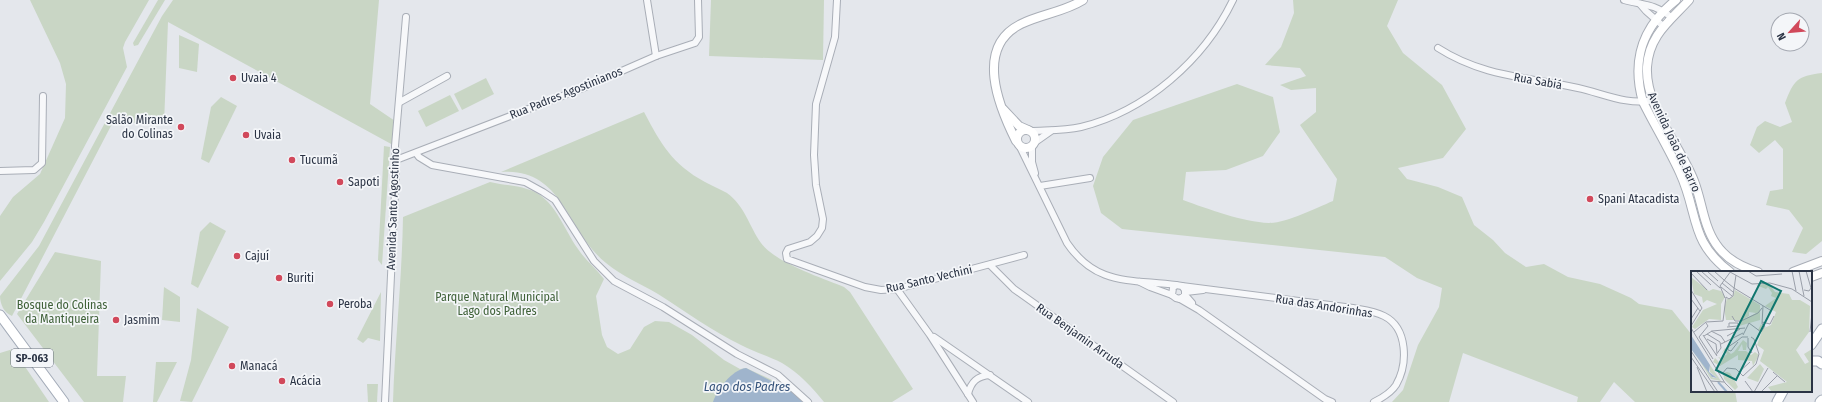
<svg xmlns="http://www.w3.org/2000/svg" width="1822" height="402" viewBox="0 0 1822 402" font-family="'Fira Sans Condensed',sans-serif">
  <style>
    .green { fill: #c9d6c5 }
    .water { fill: #9fb4cc }
    .lines { fill: none; stroke-linecap: round; stroke-linejoin: round }
    .street-casing { stroke: #a9aeb7; stroke-width: 8 }
    .secondary-casing { stroke: #a9aeb7; stroke-width: 10 }
    .primary-casing { stroke: #a3abb8; stroke-width: 11 }
    .street { stroke: #f7f8fa; stroke-width: 6 }
    .secondary { stroke: #fff; stroke-width: 8 }
    .primary { stroke: #fff; stroke-width: 9 }
    .poi-dot { fill: #d1495b; stroke: #f4f6f9; stroke-width: 1.5 }
    .labels { text-anchor: middle; stroke-width: 3.5; stroke-linejoin: round; paint-order: stroke }
    .shield { fill: #f4f6f9; stroke: #676e7b; stroke-width: 1 }
    .shield-label { font-size: 11px; font-weight: bold; fill: #2b3445 }
    .poi-label { font-size: 12px; fill: #2b3445; stroke: #f4f6f9; text-anchor: start }
    .street-label { font-size: 12px; fill: #2b3445; stroke: #f4f6f9 }
    .park-label { font-size: 12px; fill: #3f6138; stroke: #f4f6f9 }
    .water-label { font-size: 13px; font-style: italic; fill: #34527a; stroke: #f4f6f9 }
    .inset-river { fill: none; stroke: #9fb4cc; stroke-width: 2 }
    .inset-road { fill: none; stroke: #9a9fa9; stroke-width: 1 }
    .view { fill: #0f766e; fill-opacity: 0.15; stroke: #0f766e; stroke-width: 2 }
    .inset-edge { fill: none; stroke: #2b3445; stroke-width: 2 }
  </style>
  <rect width="100%" height="100%" fill="#e4e7ec"/>
  <g class="green">
    <path d="M30,0H149L125,42L123,48L127,67L44,222L32,242L0,281V216L13,197L40,174L65,118L66,84L60,63Z"/>
    <path d="M158,0H165L138,45L134,46L133,43Z"/>
    <path d="M173,0H379L370,104L395,121L393,145L168,22L164,124L113,122L12,316C4,313 0,304 0,296L39,246L162,16Z"/>
    <path d="M711,0H824L823,60L709,56Z"/>
    <path d="M1293,0H1398L1387,26L1403,53L1442,85L1466,129L1443,158L1398,168L1407,179L1438,187L1462,197L1474,225L1493,240L1505,253L1526,267L1544,264L1568,277L1600,284L1631,298L1639,304L1672,310L1692,335V391H1735L1737,402H1635L1614,382L1600,402H1577L1578,397L1463,353L1449,402H1392L1403,390L1418,345L1439,307L1442,288L1417,278L1385,257L1122,229L1101,213L1093,186L1103,157L1133,120L1237,84L1273,97L1280,132L1263,156L1226,170L1186,172L1183,200C1208,209 1243,222 1269,223C1287,223 1316,208 1333,201L1337,179L1300,125L1316,112V88L1291,90L1280,85L1306,76L1300,68L1265,65L1281,47L1294,13Z"/>
    <path d="M179,35L199,44L197,72L179,68Z"/>
    <path d="M1822,73V241L1806,254L1792,252L1803,228L1789,210L1766,205L1770,191L1783,189V149L1775,140L1759,153L1750,145L1757,127L1765,121L1780,127L1792,122L1785,103C1794,80 1797,76 1822,73Z"/>
    <path d="M486,78L494,94L462,110L454,94Z"/>
    <path d="M450,95L459,111L426,127L418,111Z"/>
    <path d="M221,97L237,106L209,163L201,159L211,107Z"/>
    <path d="M644,112C661,144 672,164 705,182C712,186 720,189 727,193C745,206 749,226 761,243C774,262 822,278 844,287L850,292L913,389L892,402H824C812,387 799,373 782,363C769,356 754,352 741,345C712,331 685,311 658,294C641,284 622,276 606,263C566,231 564,168 501,172Z"/>
    <path d="M384,146L390,147L382,265L378,260Z"/>
    <path d="M490,182C502,185 515,185 527,189C554,196 563,228 578,249C585,260 596,268 604,279L596,296L602,335L607,347L618,354L630,349L644,327L655,321L669,322L692,335L724,360L740,369L746,368L770,379L805,402H393C395,340 402,279 403,217Z"/>
    <path d="M210,222L226,231L198,288L191,284L200,232Z"/>
    <path d="M55,252L101,261L97,376H126L123,402H84L17,314Z"/>
    <path d="M164,287L180,297V322L162,320Z"/>
    <path d="M381,292L380,341L368,338L363,343L357,339Z"/>
    <path d="M197,308L229,327L192,402L180,401L191,360Z"/>
    <path d="M13,349L49,402H0V353Z"/>
    <path d="M156,362H177L157,402H153Z"/>
    <path d="M367,384H378L377,402H368Z"/>
  </g>
  <path class="water" d="M746,368L793,392L805,402H713C717,389 732,370 746,368Z"/>
  <g class="lines">
    <defs>
      <g id="street">
        <path d="M647,0L656,56"/>
        <path d="M837,0L835,37L816,104L814,155L816,185L823,219L822,228L817,236L810,242L788,249L786,253L787,259L865,287L881,290L897,289L1024,255"/>
        <path d="M1624,0C1643,5 1655,4 1671,17"/>
        <path d="M1640,4L1646,11L1663,26"/>
        <path d="M1438,48C1483,77 1528,77 1578,88C1602,93 1628,106 1653,100"/>
        <path d="M400,102L447,76"/>
        <path d="M1030,131C1047,130 1064,131 1081,127C1146,111 1204,60 1233,0"/>
        <path d="M1034,143L1051,131"/>
        <path d="M1032,146V162L1035,173"/>
        <path d="M1020,147L1067,243C1096,286 1130,279 1176,285"/>
        <path d="M416,153L419,157L432,165L525,182L543,192L555,200L594,261L614,281L663,307L737,354L778,375L808,402"/>
        <path d="M396,160L583,88L656,56L695,43L699,37L698,0"/>
        <path d="M0,171L34,170L42,163L43,96"/>
        <path d="M1040,186L1090,178"/>
        <path d="M990,265L1014,289L1173,402"/>
        <path d="M1140,282L1150,287L1172,295"/>
        <path d="M1182,286L1353,308C1364,310 1374,311 1384,316C1408,328 1408,364 1396,385C1391,393 1382,398 1374,402"/>
        <path d="M897,289L930,335L973,402"/>
        <path d="M1186,292L1203,290"/>
        <path d="M1185,295L1180,299L1176,298L1172,295L1173,288L1176,285L1182,286L1185,290V295L1192,303"/>
        <path d="M1180,299L1199,310L1325,399L1332,402"/>
        <path d="M934,337L1028,402"/>
        <path d="M968,394C971,382 977,376 990,375"/>
        <path d="M385,402L396,170L395,146L406,17"/>
      </g>
      <g id="secondary">
        <path d="M1676,0C1642,27 1631,60 1643,102C1655,126 1669,149 1680,173C1699,214 1689,241 1730,272"/>
        <path d="M1689,0C1670,21 1649,35 1647,67C1645,107 1680,145 1694,181C1702,201 1703,225 1716,244C1726,259 1741,267 1758,272"/>
        <path d="M1003,109L1019,126L1028,130"/>
        <circle cx="1026" cy="139" r="9"/>
        <path d="M1016,141C999,107 974,47 1021,24C1041,14 1064,12 1083,0"/>
        <path d="M1793,272L1822,261"/>
        <path d="M1811,277L1822,273"/>
      </g>
      <g id="primary">
        <path d="M0,315L64,402"/>
        <path d="M1811,345L1822,329"/>
        <path d="M1811,361H1818L1822,364"/>
        <path d="M1777,402L1783,391"/>
        <path d="M1820,402L1822,400"/>
      </g>
    </defs>
    <use href="#street" class="street-casing"/>
    <use href="#secondary" class="secondary-casing"/>
    <use href="#primary" class="primary-casing"/>
    <use href="#street" class="street"/>
    <use href="#secondary" class="secondary"/>
    <use href="#primary" class="primary"/>
  </g>
  <g class="poi-dot">
    <circle cx="233" cy="78" r="4"/>
    <circle cx="181" cy="127" r="4"/>
    <circle cx="246" cy="135" r="4"/>
    <circle cx="292" cy="160" r="4"/>
    <circle cx="340" cy="182" r="4"/>
    <circle cx="1590" cy="199" r="4"/>
    <circle cx="237" cy="256" r="4"/>
    <circle cx="279" cy="278" r="4"/>
    <circle cx="330" cy="304" r="4"/>
    <circle cx="116" cy="320" r="4"/>
    <circle cx="232" cy="366" r="4"/>
    <circle cx="282" cy="381" r="4"/>
  </g>
  <g class="labels">
    <rect class="shield" x="11" y="349" width="42" height="18" rx="3"/>
    <g class="shield-label">
      <text x="32" y="362">SP-063</text>
    </g>
    <g class="poi-label">
      <text x="241" y="82">Uvaia 4</text>
      <text x="173" y="124" text-anchor="end">Salão Mirante<tspan x="173" dy="14">do Colinas</tspan></text>
      <text x="254" y="139">Uvaia</text>
      <text x="300" y="164">Tucumã</text>
      <text x="348" y="186">Sapoti</text>
      <text x="1598" y="203">Spani Atacadista</text>
      <text x="245" y="260">Cajuí</text>
      <text x="287" y="282">Buriti</text>
      <text x="338" y="308">Peroba</text>
      <text x="124" y="324">Jasmim</text>
      <text x="240" y="370">Manacá</text>
      <text x="290" y="385">Acácia</text>
    </g>
    <g class="street-label">
      <text transform="translate(1538 81) rotate(10)" y="4">Rua Sabiá</text>
      <text transform="translate(566 93) rotate(-22)" y="4">Rua Padres Agostinianos</text>
      <text transform="translate(1674 142) rotate(65)" y="4">Avenida João de Barro</text>
      <text transform="translate(393 209) rotate(-88)" y="4">Avenida Santo Agostinho</text>
      <text transform="translate(929 279) rotate(-13)" y="4">Rua Santo Vechini</text>
      <text transform="translate(1324 306) rotate(9)" y="4">Rua das Andorinhas</text>
      <text transform="translate(1080 336) rotate(35)" y="4">Rua Benjamin Arruda</text>
    </g>
    <g class="park-label">
      <text x="497" y="301">Parque Natural Municipal<tspan x="497" dy="14">Lago dos Padres</tspan></text>
      <text x="62" y="309">Bosque do Colinas<tspan x="62" dy="14">da Mantiqueira</tspan></text>
    </g>
    <g class="water-label">
      <text x="747" y="391">Lago dos Padres</text>
    </g>
  </g>
  <g transform="translate(1691 271)">
    <rect width="121" height="121" fill="#e4e7ec"/>
    <path d="M0,6L18,20L22,18L30,20L34,26L30,33V49L18,48L4,58L1,56L12,39L26,33L16,29L12,32L11,26L3,23ZM74,13L79,14L84,21L98,23L101,29H109L119,35L118,61L105,79L114,93L118,91L113,83L121,78V121H81L77,116L96,111L69,90L73,79L66,74L71,60L67,59L70,53L73,57L80,54L85,41L74,35L85,27L80,25L81,22L77,16L75,18L65,14ZM44,19L69,34V49L48,55V51L65,42L58,41V45L51,49H35L33,37L36,28L42,26ZM52,69L56,72L55,79H52L51,73L47,80H55L60,84L64,81L68,84L62,95L61,90L47,89V84L29,95L22,91L24,87L28,91L31,90L27,86L31,87L36,83L33,80L30,83L34,77L40,83L43,81ZM0,76L22,107H26L19,101V94L30,110L20,108ZM69,93L73,98L67,111L56,107ZM36,101L39,102L45,112L47,116L44,119L33,108L32,102Z" fill="#c9d6c5"/>
    <path d="M0,64L19,94L18,101L26,107L21,106L0,78Z" fill="#9fb4cc"/>
    <path class="inset-river" d="M27,111L36,121"/>
    <path class="inset-road" d="M5,0L20,14M10,0L29,17M16,0L27,10M23,0L33,9M57,0L65,5L91,3M101,0L105,20M108,0L113,25M39,1L61,13L79,12L101,18L121,31M0,2L16,19M33,9L43,17M31,12L42,21M30,16L41,25M43,17L79,39M0,19L11,37L0,55M113,19L118,20L120,17L115,0M35,26L38,28L42,25L45,4M34,27L29,15L40,0M0,28L9,40M41,45L44,50H50L67,42L71,37M0,48L7,37M71,51L79,53L83,45M15,52L17,55L8,66L22,88M36,56L47,55V52H38V55M0,57L34,112L43,121M20,60L30,65L34,71M3,61L15,51L32,50L35,26M119,61L121,42M16,63L29,71L30,77L25,84M12,64L26,85M52,64L58,52L70,61L74,55L71,53L72,35M13,65L21,60L54,57M36,65L49,58M57,67V76L61,82M16,68L25,73L26,82M46,70L37,76V79L40,80L47,71M46,70L51,66H57M30,73L52,62M0,80L27,121M0,86L24,121M6,96L16,121M48,101L59,91M82,101L94,111M31,103L36,97L45,98L52,105M52,105L65,93L68,83L63,68L60,66M20,110L33,111M54,110L62,121M63,121L77,97M70,121L86,105"/>
    <path class="view" d="M70,10L90,20L45,109L25,99Z"/>
    <rect width="121" height="121" class="inset-edge"/>
  </g>
  <g transform="translate(1790 32) rotate(243)"><circle r="19" fill="#f4f6f9" stroke="#a4a8b1"/>
  <path d="M0-3L7 15L0 10L-7 15Z" fill="#d1495b"/>
  <text y="-6" font-size="11" font-weight="bold" text-anchor="middle" fill="#2b3445">N</text>
  </g>
</svg>
